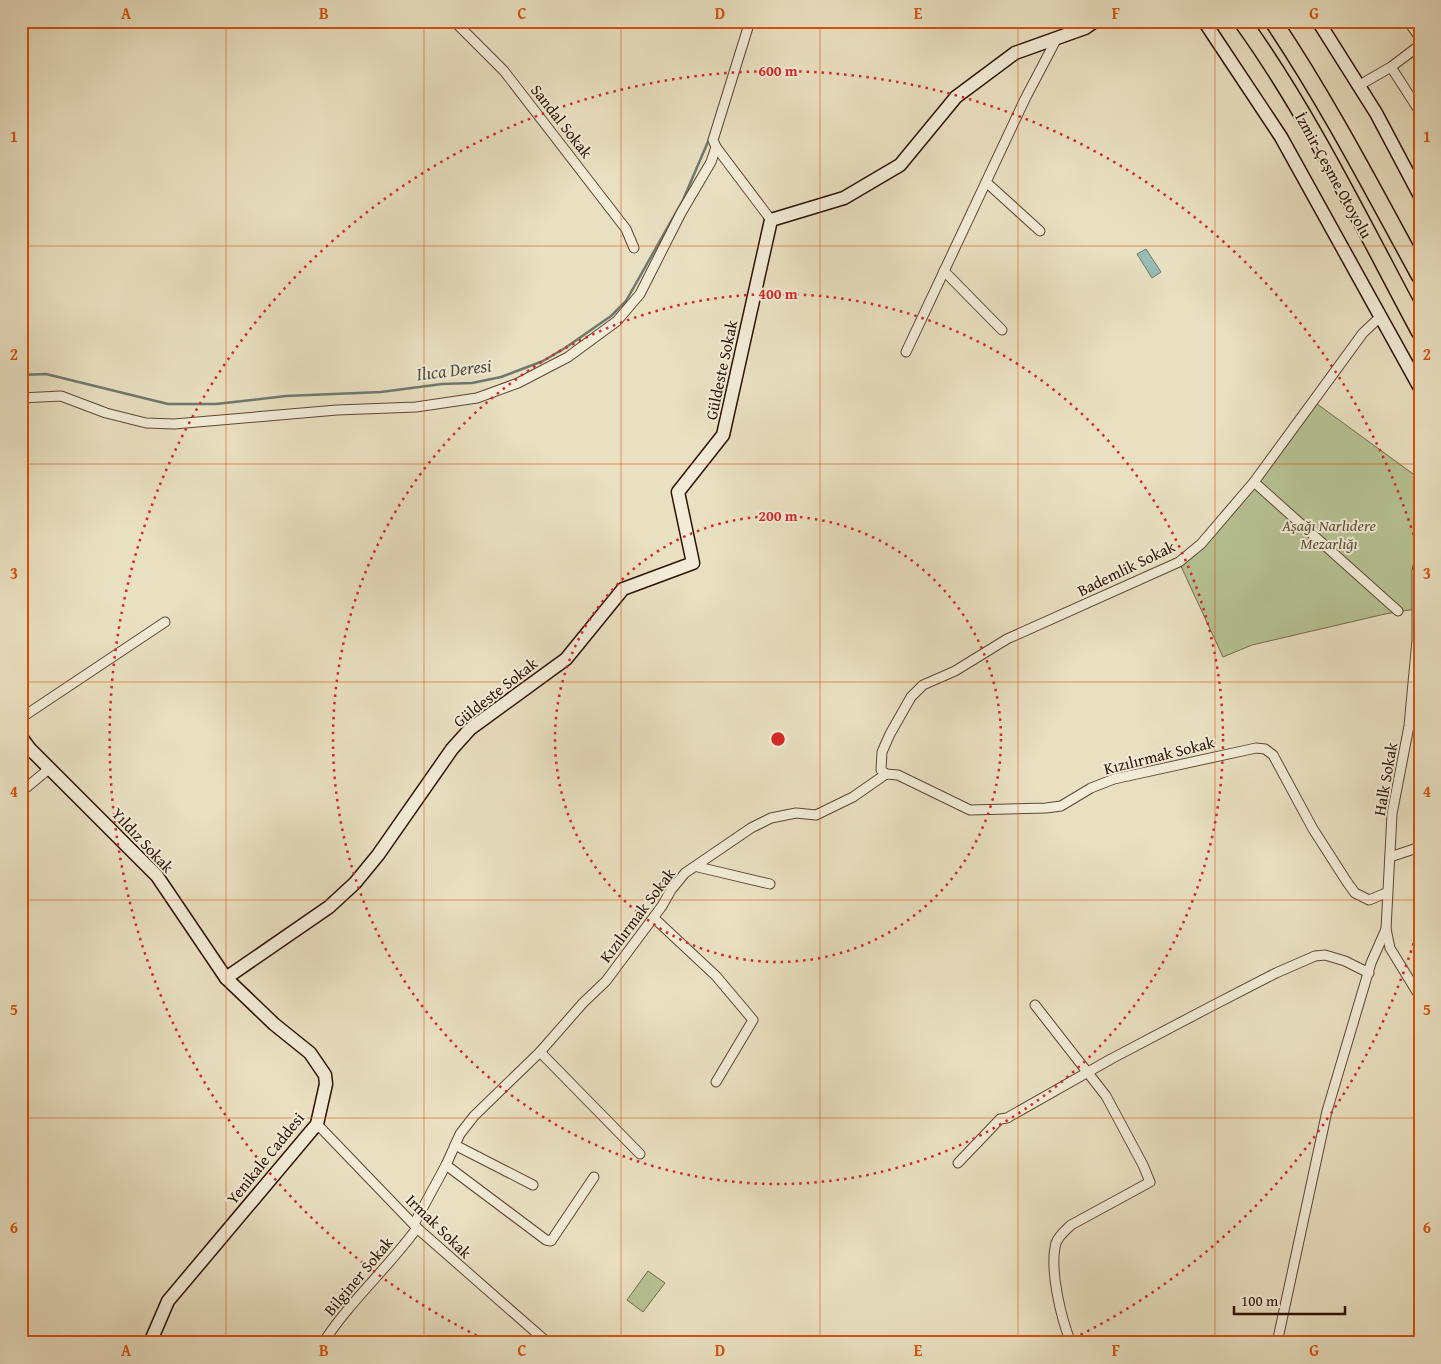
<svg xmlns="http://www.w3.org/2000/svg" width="1441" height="1364" viewBox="0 0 1441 1364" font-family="'Gentium Book Plus',serif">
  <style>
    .green { fill: #b6c293; stroke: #726a4b }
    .water { fill: #98bcb7; stroke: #6e786f }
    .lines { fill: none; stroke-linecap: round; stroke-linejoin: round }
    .stream { stroke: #6e786f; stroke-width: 2.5 }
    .street-casing { stroke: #5e4632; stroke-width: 11 }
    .secondary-casing { stroke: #2f1303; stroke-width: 15 }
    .highway-casing { stroke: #2f1303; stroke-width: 19 }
    .street { stroke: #f1ebd7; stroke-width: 9 }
    .secondary { stroke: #f1ebd7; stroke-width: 12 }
    .highway { stroke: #e9e0c1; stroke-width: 16 }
    .grid { fill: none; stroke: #d6520b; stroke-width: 1; stroke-opacity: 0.55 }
    .ring { fill: none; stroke: #d62828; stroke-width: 2.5; stroke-dasharray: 2.5 5 }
    .labels { text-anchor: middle; stroke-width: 4; stroke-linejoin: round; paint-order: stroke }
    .street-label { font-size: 16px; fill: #2f1303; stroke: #f1ebd7 }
    .park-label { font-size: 16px; font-style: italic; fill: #5e5035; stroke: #f1ebd7 }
    .water-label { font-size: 18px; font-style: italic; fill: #544e42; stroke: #f1ebd7 }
    .centre { fill: #d62828; stroke: #f1ebd7; stroke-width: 2.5 }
    .ring-label { font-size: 15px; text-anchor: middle; font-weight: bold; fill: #d62828; stroke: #f1ebd7; stroke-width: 4; stroke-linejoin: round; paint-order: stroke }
    .neatline { fill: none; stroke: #d6520b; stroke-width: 2 }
    .grid-label { font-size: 16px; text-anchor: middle; font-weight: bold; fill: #d6520b }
  </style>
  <rect width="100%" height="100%" fill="#e9e0c1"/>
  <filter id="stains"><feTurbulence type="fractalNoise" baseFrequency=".004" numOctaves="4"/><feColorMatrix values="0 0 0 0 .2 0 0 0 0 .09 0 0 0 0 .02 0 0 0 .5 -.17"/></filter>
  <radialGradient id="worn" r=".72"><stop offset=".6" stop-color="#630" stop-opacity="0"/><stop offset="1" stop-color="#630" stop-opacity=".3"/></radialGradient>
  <g class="green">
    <path d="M1313,401L1420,479V559L1416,609L1385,614L1252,645L1223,657L1179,562L1201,544Z"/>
    <path d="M648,1271L665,1283L643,1312L627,1300Z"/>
  </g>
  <path class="water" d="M1146,249L1161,272L1152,278L1137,254Z"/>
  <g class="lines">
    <path class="stream" d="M21,375L46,374L168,404H216L286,396L381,392L442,384L472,383L501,377L543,361L565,348L611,316L626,301L683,200L710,137"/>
    <defs>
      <g id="street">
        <path d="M454,21L504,71L626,229L634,248"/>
        <path d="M1408,21L1420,38"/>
        <path d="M1391,67L1420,112"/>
        <path d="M1358,86L1391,67L1420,45"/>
        <path d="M716,147L771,220"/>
        <path d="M986,182L1040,231"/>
        <path d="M944,271L1002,330"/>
        <path d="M906,352L1025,99L1057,38"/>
        <path d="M21,398L61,396L106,413L146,423L174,424L337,410L416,407L477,398L518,383L568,357L617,321L640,294L681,213L711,162L716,147L713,140L750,21"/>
        <path d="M1254,482L1398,611"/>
        <path d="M1420,558L1417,571V640L1409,726L1392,814L1386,929L1390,948L1420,997"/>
        <path d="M21,718L165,622"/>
        <path d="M886,774L881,770L882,752L890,734L911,697L923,685L955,671L1007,639L1179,562L1201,544L1254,482L1363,333L1380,317"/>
        <path d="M21,792L50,768"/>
        <path d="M1390,857L1420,847"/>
        <path d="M698,867L770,884"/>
        <path d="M654,918L716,976L753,1020L716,1082"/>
        <path d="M1035,1005L1106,1096L1143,1165L1150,1182L1071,1225C1065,1231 1059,1235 1056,1243C1049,1269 1061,1318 1071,1343"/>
        <path d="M540,1052L640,1154"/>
        <path d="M317,1124L417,1228L548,1343"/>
        <path d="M455,1145L533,1185"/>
        <path d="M958,1163L1000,1119L1007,1118L1111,1059L1208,1008L1276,973L1315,956L1325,955L1345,961L1369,973"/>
        <path d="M446,1165L546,1240L551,1241L594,1177"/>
        <path d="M414,1224L446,1165L460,1134L474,1116L540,1052L583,1003L606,981L662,906L671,890L685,873L751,828L771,818L796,813L816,815L853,797L886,774L898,775L970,810L1046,808L1061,806L1091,788L1114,779L1256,748L1265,749L1273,755L1313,829L1347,882L1355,893L1369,900L1386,893"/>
        <path d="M323,1343C350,1301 388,1268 417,1228"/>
        <path d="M1277,1343L1327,1111L1371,963L1386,929"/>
      </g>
      <g id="secondary">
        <path d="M1204,21L1281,137L1420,388"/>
        <path d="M1318,21L1376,113L1420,196"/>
        <path d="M21,737L30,749L157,876L226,978L274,1024L310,1053L325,1075L326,1084L317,1124L168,1301L150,1343"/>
        <path d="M226,978L329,907L355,883L378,855L452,749L470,729L566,659L623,589L693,563L678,492L723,435L771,220L844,198L900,165L956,97L1015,53L1085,28L1095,21"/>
      </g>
      <g id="highway">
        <path d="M1242,21C1311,117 1364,228 1420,332"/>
        <path d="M1273,21C1328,103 1373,190 1420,276"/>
      </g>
    </defs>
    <use href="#street" class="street-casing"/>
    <use href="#secondary" class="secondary-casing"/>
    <use href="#highway" class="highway-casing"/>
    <use href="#street" class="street"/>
    <use href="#secondary" class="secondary"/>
    <use href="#highway" class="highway"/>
  </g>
  <path class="grid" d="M226,21V1343M424,21V1343M621,21V1343M820,21V1343M1018,21V1343M1215,21V1343M21,246H1420M21,464H1420M21,682H1420M21,900H1420M21,1118H1420"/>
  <g class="ring">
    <circle cx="778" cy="739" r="223"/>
    <circle cx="778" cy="739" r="445"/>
    <path d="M1418 929A668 668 0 0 1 1066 1342M490 1342A668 668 0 1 1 1418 549"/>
  </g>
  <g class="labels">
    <g class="street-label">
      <text transform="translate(562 121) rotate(52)" y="6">Sandal Sokak</text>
      <text transform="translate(1334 175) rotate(61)" y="6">İzmir-Çeşme Otoyolu</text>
      <text transform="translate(721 370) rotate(-78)" y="6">Güldeste Sokak</text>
      <text transform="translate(1126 568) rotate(-26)" y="6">Bademlik Sokak</text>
      <text transform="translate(495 692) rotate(-38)" y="6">Güldeste Sokak</text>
      <text transform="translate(1159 755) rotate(-14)" y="6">Kızılırmak Sokak</text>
      <text transform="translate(1385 779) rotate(-80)" y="6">Halk Sokak</text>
      <text transform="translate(143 840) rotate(47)" y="6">Yıldız Sokak</text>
      <text transform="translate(637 915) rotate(-53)" y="6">Kızılırmak Sokak</text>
      <text transform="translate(265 1158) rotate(-51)" y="6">Yenikale Caddesi</text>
      <text transform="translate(439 1226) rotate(44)" y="6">Irmak Sokak</text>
      <text transform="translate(358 1276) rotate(-50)" y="6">Bilginer Sokak</text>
    </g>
    <g class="park-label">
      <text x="1329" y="531">Aşağı Narlıdere<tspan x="1329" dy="18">Mezarlığı</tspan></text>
    </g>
    <g class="water-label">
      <text transform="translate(454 370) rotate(-7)" y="6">Ilıca Deresi</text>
    </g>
  </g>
  <circle cx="778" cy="739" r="8" class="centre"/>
  <g class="ring-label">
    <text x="778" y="76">600 m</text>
    <text x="778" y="299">400 m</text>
    <text x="778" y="521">200 m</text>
  </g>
  <rect width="1441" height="1364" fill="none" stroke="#e9e0c1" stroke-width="55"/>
  <path d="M1234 1306v8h111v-8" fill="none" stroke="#2f1303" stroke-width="2.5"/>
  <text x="1241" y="1306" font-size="15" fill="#2f1303" stroke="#f1ebd7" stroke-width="4" paint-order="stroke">100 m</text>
  <rect x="28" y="28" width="1386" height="1308" class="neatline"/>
  <g class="grid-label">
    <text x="126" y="19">A</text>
    <text x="324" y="19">B</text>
    <text x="522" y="19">C</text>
    <text x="720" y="19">D</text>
    <text x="918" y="19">E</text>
    <text x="1116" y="19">F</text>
    <text x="1314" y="19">G</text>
    <text x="14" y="142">1</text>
    <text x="1427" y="142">1</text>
    <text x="14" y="360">2</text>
    <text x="1427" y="360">2</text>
    <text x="14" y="579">3</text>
    <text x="1427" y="579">3</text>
    <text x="14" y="797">4</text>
    <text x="1427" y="797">4</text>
    <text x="14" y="1015">5</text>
    <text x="1427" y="1015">5</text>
    <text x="14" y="1233">6</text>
    <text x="1427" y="1233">6</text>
    <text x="126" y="1356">A</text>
    <text x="324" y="1356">B</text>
    <text x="522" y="1356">C</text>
    <text x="720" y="1356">D</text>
    <text x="918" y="1356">E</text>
    <text x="1116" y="1356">F</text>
    <text x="1314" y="1356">G</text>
  </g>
  <rect width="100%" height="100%" filter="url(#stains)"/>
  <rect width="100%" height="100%" fill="url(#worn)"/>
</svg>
